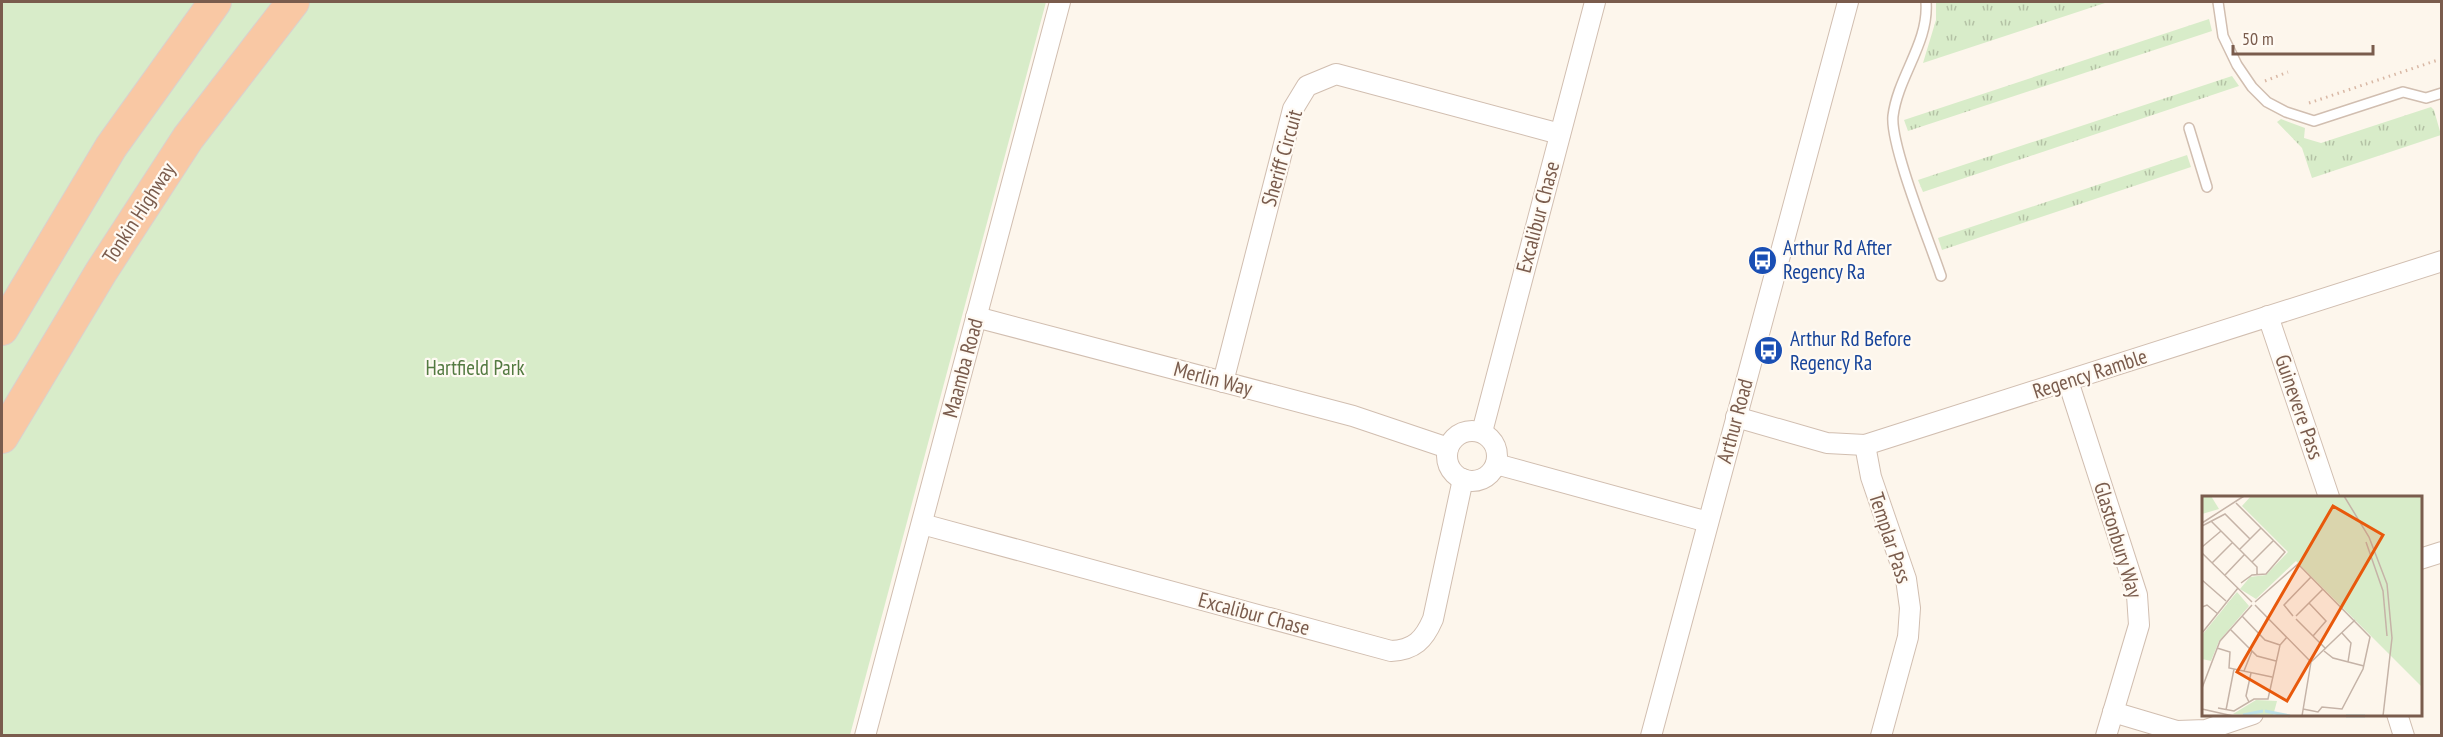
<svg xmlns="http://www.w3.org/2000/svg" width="2443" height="737" viewBox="0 0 2443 737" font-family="'PT Sans Narrow',sans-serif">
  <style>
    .grass { fill: url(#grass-tufts) }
    .park { fill: #d8ecc9 }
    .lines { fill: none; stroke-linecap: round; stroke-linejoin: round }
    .service-casing { stroke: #d1beb0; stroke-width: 12 }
    .minor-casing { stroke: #d1beb0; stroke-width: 22 }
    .trunk-casing { stroke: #dad1cd; stroke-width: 34 }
    .path { stroke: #d9b8a5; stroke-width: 3; stroke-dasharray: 1.5 4.5; stroke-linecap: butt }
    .service { stroke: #fff; stroke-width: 9 }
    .minor { stroke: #fff; stroke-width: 20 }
    .trunk { stroke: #f9c8a4; stroke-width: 32 }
    .labels { text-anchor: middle; stroke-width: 4.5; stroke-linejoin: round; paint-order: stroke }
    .street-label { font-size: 21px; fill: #7a5c4d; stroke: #fffaf3 }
    .transit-label { font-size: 21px; fill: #164399; stroke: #fffaf3; text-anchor: start }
    .park-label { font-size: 21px; fill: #537a41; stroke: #fffaf3 }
    .inset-river { fill: none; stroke: #bfe3e8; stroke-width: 3 }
    .inset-road { fill: none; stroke: #c5b3a7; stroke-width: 1.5 }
    .view { fill: #e8590c; fill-opacity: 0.15; stroke: #e8590c; stroke-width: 3 }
    .inset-edge { fill: none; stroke: #7a5c4d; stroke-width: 3 }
  </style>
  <defs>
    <pattern id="grass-tufts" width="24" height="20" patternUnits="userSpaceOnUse" patternTransform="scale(1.5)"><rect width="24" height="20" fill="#d8ecc9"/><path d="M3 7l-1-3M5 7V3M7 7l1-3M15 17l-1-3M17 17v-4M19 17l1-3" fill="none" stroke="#b4c2a5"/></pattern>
  </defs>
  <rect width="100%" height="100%" fill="#fdf6ec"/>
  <g class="grass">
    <path d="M1936,2H2108L1923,63L1936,20Z"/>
    <path d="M2209,19L2212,31L1908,131L1904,120Z"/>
    <path d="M2232,76L2239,86L1923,192L1918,180Z"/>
    <path d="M2431,107L2434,110L2441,135L2312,178L2302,148L2277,122L2281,119L2305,128L2304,138L2321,143Z"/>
    <path d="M2187,155L2191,167L1942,250L1938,238Z"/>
  </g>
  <path class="park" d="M2,2H1046L850,735H2Z"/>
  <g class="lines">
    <defs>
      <g id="service">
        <path d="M1926,2C1929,43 1898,76 1893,116C1890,145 1930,243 1941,276"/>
        <path d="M2218,2L2223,36L2237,65L2252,87L2267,102L2286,112L2314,121L2403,92L2426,98L2442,93"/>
        <path d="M2189,128L2207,187"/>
      </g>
      <g id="minor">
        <path d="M2268,316L2329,497"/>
        <path d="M976,317L1353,416L1448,448"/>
        <path d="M2068,381L2137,595L2139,625L2106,736"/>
        <path d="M1223,382L1293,109L1307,86L1336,74L1560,134"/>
        <path d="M1736,417L1827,443L1865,445L2442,261"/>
        <circle cx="1472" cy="456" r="25"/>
        <path d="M1482,432L1595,2"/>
        <path d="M1865,445L1871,477L1906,579L1910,608L1908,637L1881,736"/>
        <path d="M1496,464L1708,522"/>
        <path d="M922,524L1391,651C1414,650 1424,640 1433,619L1463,479"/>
        <path d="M2420,559L2442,552"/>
        <path d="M2113,712L2177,731L2206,730L2253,714"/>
        <path d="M2397,714L2404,736"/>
        <path d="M865,736L1060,2"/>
        <path d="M1651,736L1848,2"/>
      </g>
      <g id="trunk">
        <path d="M2,329L111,147L215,2"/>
        <path d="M2,437L101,272L188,138L293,2"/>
      </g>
    </defs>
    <use href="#service" class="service-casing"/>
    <use href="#minor" class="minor-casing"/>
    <use href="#trunk" class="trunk-casing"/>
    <g class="path">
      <path d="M2265,81L2288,72"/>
      <path d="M2309,103L2438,60"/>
    </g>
    <use href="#service" class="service"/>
    <use href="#minor" class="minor"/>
    <use href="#trunk" class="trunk"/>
  </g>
  <defs>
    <symbol id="bus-disc" viewBox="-11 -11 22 22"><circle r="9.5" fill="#1a4fb4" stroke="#fffaf3"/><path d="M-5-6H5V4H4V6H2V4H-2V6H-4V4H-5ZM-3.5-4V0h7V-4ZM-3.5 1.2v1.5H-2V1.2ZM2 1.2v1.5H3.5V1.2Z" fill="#fff"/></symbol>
  </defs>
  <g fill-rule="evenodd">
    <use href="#bus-disc" x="1746" y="244" width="33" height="33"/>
    <use href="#bus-disc" x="1752" y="334" width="33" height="33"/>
  </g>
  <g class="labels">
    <g class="street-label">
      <text transform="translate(1282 158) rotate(-74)" y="7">Sheriff Circuit</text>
      <text transform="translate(139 213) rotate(-57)" y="7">Tonkin Highway</text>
      <text transform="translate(1538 217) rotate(-75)" y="7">Excalibur Chase</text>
      <text transform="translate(963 368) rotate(-75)" y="7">Maamba Road</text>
      <text transform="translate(2090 374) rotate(-18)" y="7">Regency Ramble</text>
      <text transform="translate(1213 379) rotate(15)" y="7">Merlin Way</text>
      <text transform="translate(2299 407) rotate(71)" y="7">Guinevere Pass</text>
      <text transform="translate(1735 421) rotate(-75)" y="7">Arthur Road</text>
      <text transform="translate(1890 538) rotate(72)" y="7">Templar Pass</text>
      <text transform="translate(2118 540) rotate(73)" y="7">Glastonbury Way</text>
      <text transform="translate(1254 614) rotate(15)" y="7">Excalibur Chase</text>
    </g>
    <g class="transit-label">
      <text x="1783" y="255">Arthur Rd After<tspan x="1783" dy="24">Regency Ra</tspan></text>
      <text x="1790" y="346">Arthur Rd Before<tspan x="1790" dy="24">Regency Ra</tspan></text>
    </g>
    <g class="park-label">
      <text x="475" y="375">Hartfield Park</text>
    </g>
  </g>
  <g transform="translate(2202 496)">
    <rect width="220" height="220" fill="#fdf6ec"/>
    <path d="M0,0H9L17,13L0,18ZM35,96L47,110L17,145L9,165L0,163V139Z" fill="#d8ecc9"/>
    <path d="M33,99L44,107L34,109L40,111V116L16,145L10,159L5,158L0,140L17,135L28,121L25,108Z" fill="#d8ecc9"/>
    <path d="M49,0H220V191L94,65L54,103L38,93L48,81L64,79L86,56L40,10ZM54,204L75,205L71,220L31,218Z" fill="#d8ecc9"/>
    <path class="inset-river" d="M63,215L88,220M41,219L61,215M144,220H163"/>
    <path class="inset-road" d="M142,0L167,41L185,88L190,142L181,220M34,7L83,56L64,78L50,79L39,87M9,25L55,71V78M0,27L42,0M0,30L23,18L48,43M164,46L181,95L185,140M0,51L19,35M37,54L59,32M0,57L50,106M50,66L72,44M10,67L30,47M23,79L42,59M0,84L24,105M53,106L96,68L168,141L161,173L140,213L120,211L116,216L101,213M107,107L124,125L111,140M53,109L109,166M0,111L5,109L16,118M40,120L63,144L78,149M91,120L82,109L109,81M94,120L121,93M94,123L124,153M28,133L55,160L74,165M0,137L36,92M140,137L149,147L146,166M15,152L28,156L27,172L70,181M122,155L131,162L162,170M109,166L153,124M42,175L50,155M0,192L18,145L50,109M47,206L44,200L49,177M16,212L32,215L52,203H66L78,149L85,141M0,213L31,220M24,214L32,173M100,220L109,166"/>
    <path class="view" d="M131,10L181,39L85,205L35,176Z"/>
    <rect width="220" height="220" class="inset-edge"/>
  </g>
  <rect width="2443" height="737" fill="none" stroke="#7a5c4d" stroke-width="6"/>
  <path d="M2233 45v9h140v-9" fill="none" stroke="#7a5c4d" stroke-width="3"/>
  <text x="2242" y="45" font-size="18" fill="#7a5c4d" stroke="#fffaf3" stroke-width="4.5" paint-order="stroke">50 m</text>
</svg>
